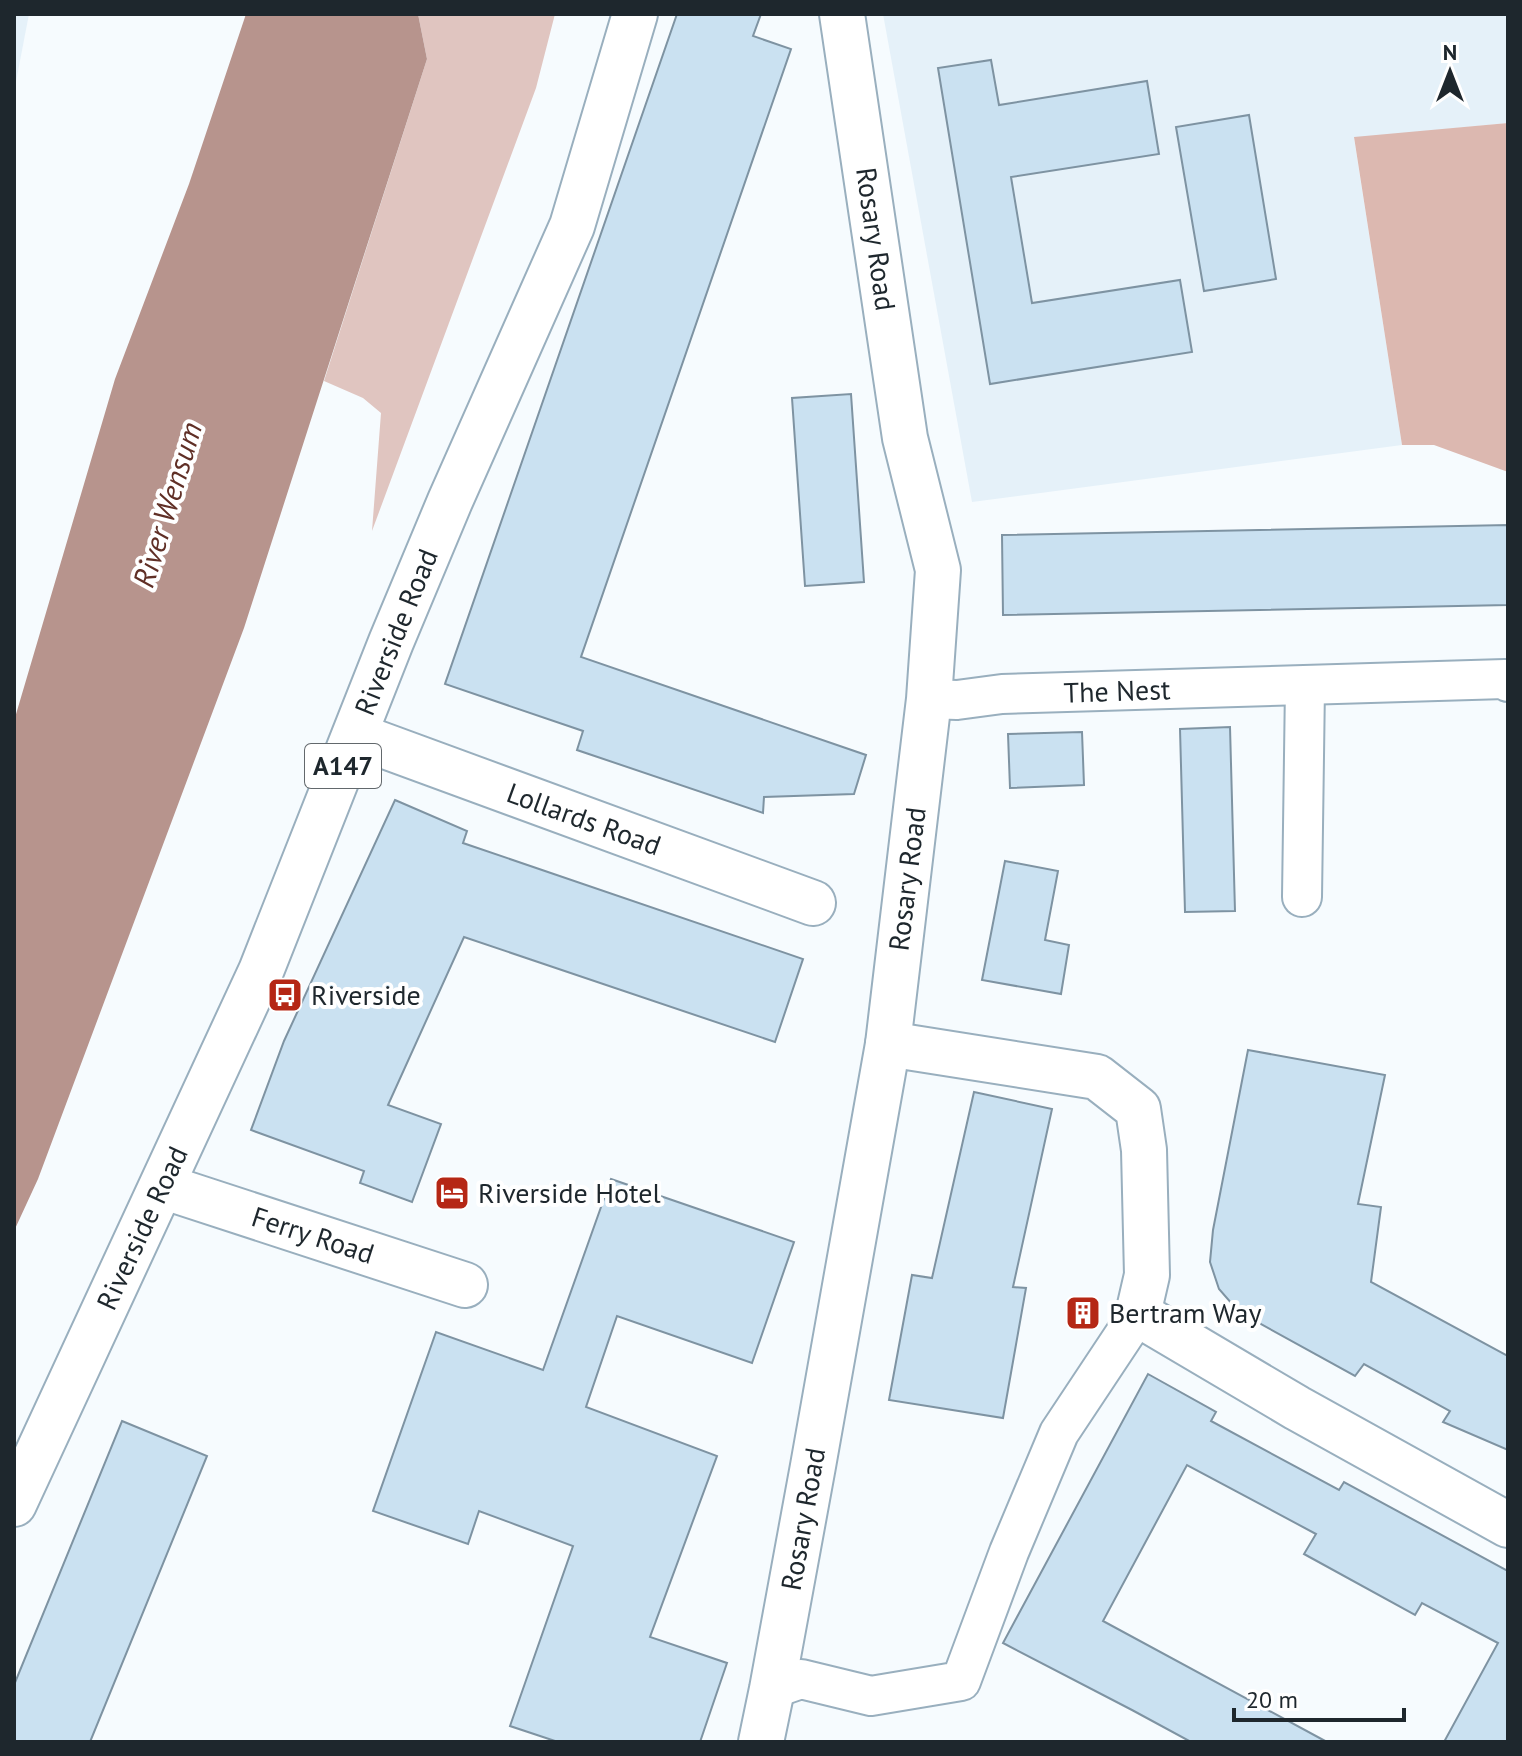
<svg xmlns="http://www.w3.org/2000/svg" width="1522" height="1756" viewBox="0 0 1522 1756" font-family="'PT Sans',sans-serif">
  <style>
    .built { fill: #e5f1f9 }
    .green { fill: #e0c5c0 }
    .forest { fill: #dcb8b0 }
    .water { fill: #b7948d }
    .building { fill: #cae1f1; stroke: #7e93a2; stroke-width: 2 }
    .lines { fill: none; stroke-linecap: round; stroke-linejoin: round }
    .pedestrian-casing { stroke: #99afbe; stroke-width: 42 }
    .minor-casing { stroke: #99afbe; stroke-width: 48 }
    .tertiary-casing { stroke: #99afbe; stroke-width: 48 }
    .primary-casing { stroke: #99afbe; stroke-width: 48 }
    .pedestrian { stroke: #fff; stroke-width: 38 }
    .minor { stroke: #fff; stroke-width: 44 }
    .tertiary { stroke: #fff; stroke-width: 44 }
    .primary { stroke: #fff; stroke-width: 44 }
    .labels { text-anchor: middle; stroke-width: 8; stroke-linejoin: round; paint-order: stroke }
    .shield { fill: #fff; stroke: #62686c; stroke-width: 2 }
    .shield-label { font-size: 26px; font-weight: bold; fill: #1e272d }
    .street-label { font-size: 28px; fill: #1e272d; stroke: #fff }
    .poi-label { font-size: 28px; fill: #1e272d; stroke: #fff; text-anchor: start }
    .water-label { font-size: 30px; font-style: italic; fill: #602f26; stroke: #fff }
  </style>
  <rect width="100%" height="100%" fill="#f6fbfe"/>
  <g class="built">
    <path d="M14,14H29L14,92Z"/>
    <path d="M883,14H1508V123L1354,138L1402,445L972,502Z"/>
  </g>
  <path class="green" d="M418,14H555L536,88L372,531L381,413L363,398L324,381L427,59Z"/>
  <path class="forest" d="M1508,123V472L1434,445H1402L1354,137Z"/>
  <path class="water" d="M246,14H418L427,59L244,628L38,1179L14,1231V721L115,379L189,184Z"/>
  <g class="building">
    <path d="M677,14H761L753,36L791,49L581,657L866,755L854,794L764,797L763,813L577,750L583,731L445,684Z"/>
    <path d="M991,60L999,105L1147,81L1159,154L1011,177L1032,303L1180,280L1192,352L990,384L938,68Z"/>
    <path d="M1249,115L1276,279L1204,291L1176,127Z"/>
    <path d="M851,394L864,582L805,586L792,398Z"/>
    <path d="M1508,525V605L1003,615L1002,535Z"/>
    <path d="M1230,727L1235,911L1185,912L1180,729Z"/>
    <path d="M1082,732L1084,785L1010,788L1008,734Z"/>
    <path d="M395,800L467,831L463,843L803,959L775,1042L464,937L388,1105L441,1124L412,1202L360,1183L364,1171L251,1130L284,1041Z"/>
    <path d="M1005,861L1058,871L1045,940L1069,945L1061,994L982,980Z"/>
    <path d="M1248,1050L1385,1075L1358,1204L1381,1207L1371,1282L1508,1356V1450L1443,1422L1450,1411L1364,1364L1355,1376L1239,1312L1219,1289L1210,1262L1213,1230Z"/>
    <path d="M974,1092L1052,1109L1013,1287L1026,1288L1003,1418L889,1400L912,1275L932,1278Z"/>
    <path d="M611,1179L794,1242L752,1363L617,1316L586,1407L717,1456L650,1637L727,1663L700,1742H558L510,1726L573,1546L479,1511L468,1544L373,1511L436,1332L543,1370Z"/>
    <path d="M1148,1374L1216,1412L1211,1421L1339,1490L1344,1482L1508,1571V1742H1444L1498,1643L1422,1603L1415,1615L1304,1554L1316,1534L1187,1465L1103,1621L1327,1742H1191L1132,1710L1003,1643Z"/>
    <path d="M122,1421L207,1456L90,1742H14V1685Z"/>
  </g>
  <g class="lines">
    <defs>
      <g id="pedestrian">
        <path d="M929,699L957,700L1002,694L1505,679L1508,682"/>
        <path d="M1302,897L1305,686"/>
        <path d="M772,1689L801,1679L871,1696L961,1681L1009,1552L1059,1433L1138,1314"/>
      </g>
      <g id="minor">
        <path d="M355,735L813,903"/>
        <path d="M888,1044L1097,1077L1138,1109L1144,1150L1147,1275L1138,1314L1297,1408L1508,1525"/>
        <path d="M162,1186L465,1285"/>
      </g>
      <path id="tertiary" d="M761,1742L772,1689L813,1466L888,1044L929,699L938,570L905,438L842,14"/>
      <path id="primary" d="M14,1504L261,971L391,642L450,501L572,226L635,14"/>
    </defs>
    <use href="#pedestrian" class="pedestrian-casing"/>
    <use href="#minor" class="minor-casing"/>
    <use href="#tertiary" class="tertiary-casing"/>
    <use href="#primary" class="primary-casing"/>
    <use href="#pedestrian" class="pedestrian"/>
    <use href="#minor" class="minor"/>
    <use href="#tertiary" class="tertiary"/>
    <use href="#primary" class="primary"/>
  </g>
  <defs>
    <symbol id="bus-square" viewBox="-11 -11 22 22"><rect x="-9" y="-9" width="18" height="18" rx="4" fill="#b52715" stroke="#fff"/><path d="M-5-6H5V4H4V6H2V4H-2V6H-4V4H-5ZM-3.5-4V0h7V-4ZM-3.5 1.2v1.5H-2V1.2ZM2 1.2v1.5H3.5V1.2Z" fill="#fff"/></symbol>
    <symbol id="hotel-square" viewBox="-11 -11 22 22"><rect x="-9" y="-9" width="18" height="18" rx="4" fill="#b52715" stroke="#fff"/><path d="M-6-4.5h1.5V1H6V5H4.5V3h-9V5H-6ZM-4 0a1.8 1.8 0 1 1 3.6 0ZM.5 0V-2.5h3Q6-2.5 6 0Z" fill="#fff"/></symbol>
    <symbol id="building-square" viewBox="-11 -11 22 22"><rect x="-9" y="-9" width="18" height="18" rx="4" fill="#b52715" stroke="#fff"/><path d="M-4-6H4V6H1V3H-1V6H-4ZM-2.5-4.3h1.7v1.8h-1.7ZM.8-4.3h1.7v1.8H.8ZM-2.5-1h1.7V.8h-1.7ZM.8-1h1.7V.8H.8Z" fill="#fff"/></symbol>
  </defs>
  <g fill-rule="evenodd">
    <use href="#bus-square" x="265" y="975" width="40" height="40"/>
    <use href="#hotel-square" x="432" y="1173" width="40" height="40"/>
    <use href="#building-square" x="1063" y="1293" width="40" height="40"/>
  </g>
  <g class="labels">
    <rect class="shield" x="305" y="744" width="76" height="44" rx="6"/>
    <g class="shield-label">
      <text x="343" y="775">A147</text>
    </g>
    <g class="street-label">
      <text transform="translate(876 239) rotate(82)" y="10">Rosary Road</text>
      <text transform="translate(396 632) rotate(-68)" y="10">Riverside Road</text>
      <text transform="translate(1117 691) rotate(-2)" y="10">The Nest</text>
      <text transform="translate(584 819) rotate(20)" y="10">Lollards Road</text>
      <text transform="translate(907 879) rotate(-83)" y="10">Rosary Road</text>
      <text transform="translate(142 1228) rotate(-65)" y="10">Riverside Road</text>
      <text transform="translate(313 1235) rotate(18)" y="10">Ferry Road</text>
      <text transform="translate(803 1519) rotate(-80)" y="10">Rosary Road</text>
    </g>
    <g class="poi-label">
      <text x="311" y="1005">Riverside</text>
      <text x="478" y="1203">Riverside Hotel</text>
      <text x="1109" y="1323">Bertram Way</text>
    </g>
    <g class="water-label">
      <text transform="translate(168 505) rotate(-73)" y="10">River Wensum</text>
    </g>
  </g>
  <rect width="1522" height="1756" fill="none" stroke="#1e272d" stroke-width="32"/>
  <g transform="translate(1450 72)" stroke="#ffffff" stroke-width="6" paint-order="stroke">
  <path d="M0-6L14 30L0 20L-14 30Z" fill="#1e272d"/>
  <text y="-12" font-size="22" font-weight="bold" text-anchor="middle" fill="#1e272d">N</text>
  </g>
  <path d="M1234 1708v12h170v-12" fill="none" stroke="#1e272d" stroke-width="4"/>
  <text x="1246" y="1708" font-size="24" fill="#1e272d" stroke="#ffffff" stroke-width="6" paint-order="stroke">20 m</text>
</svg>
